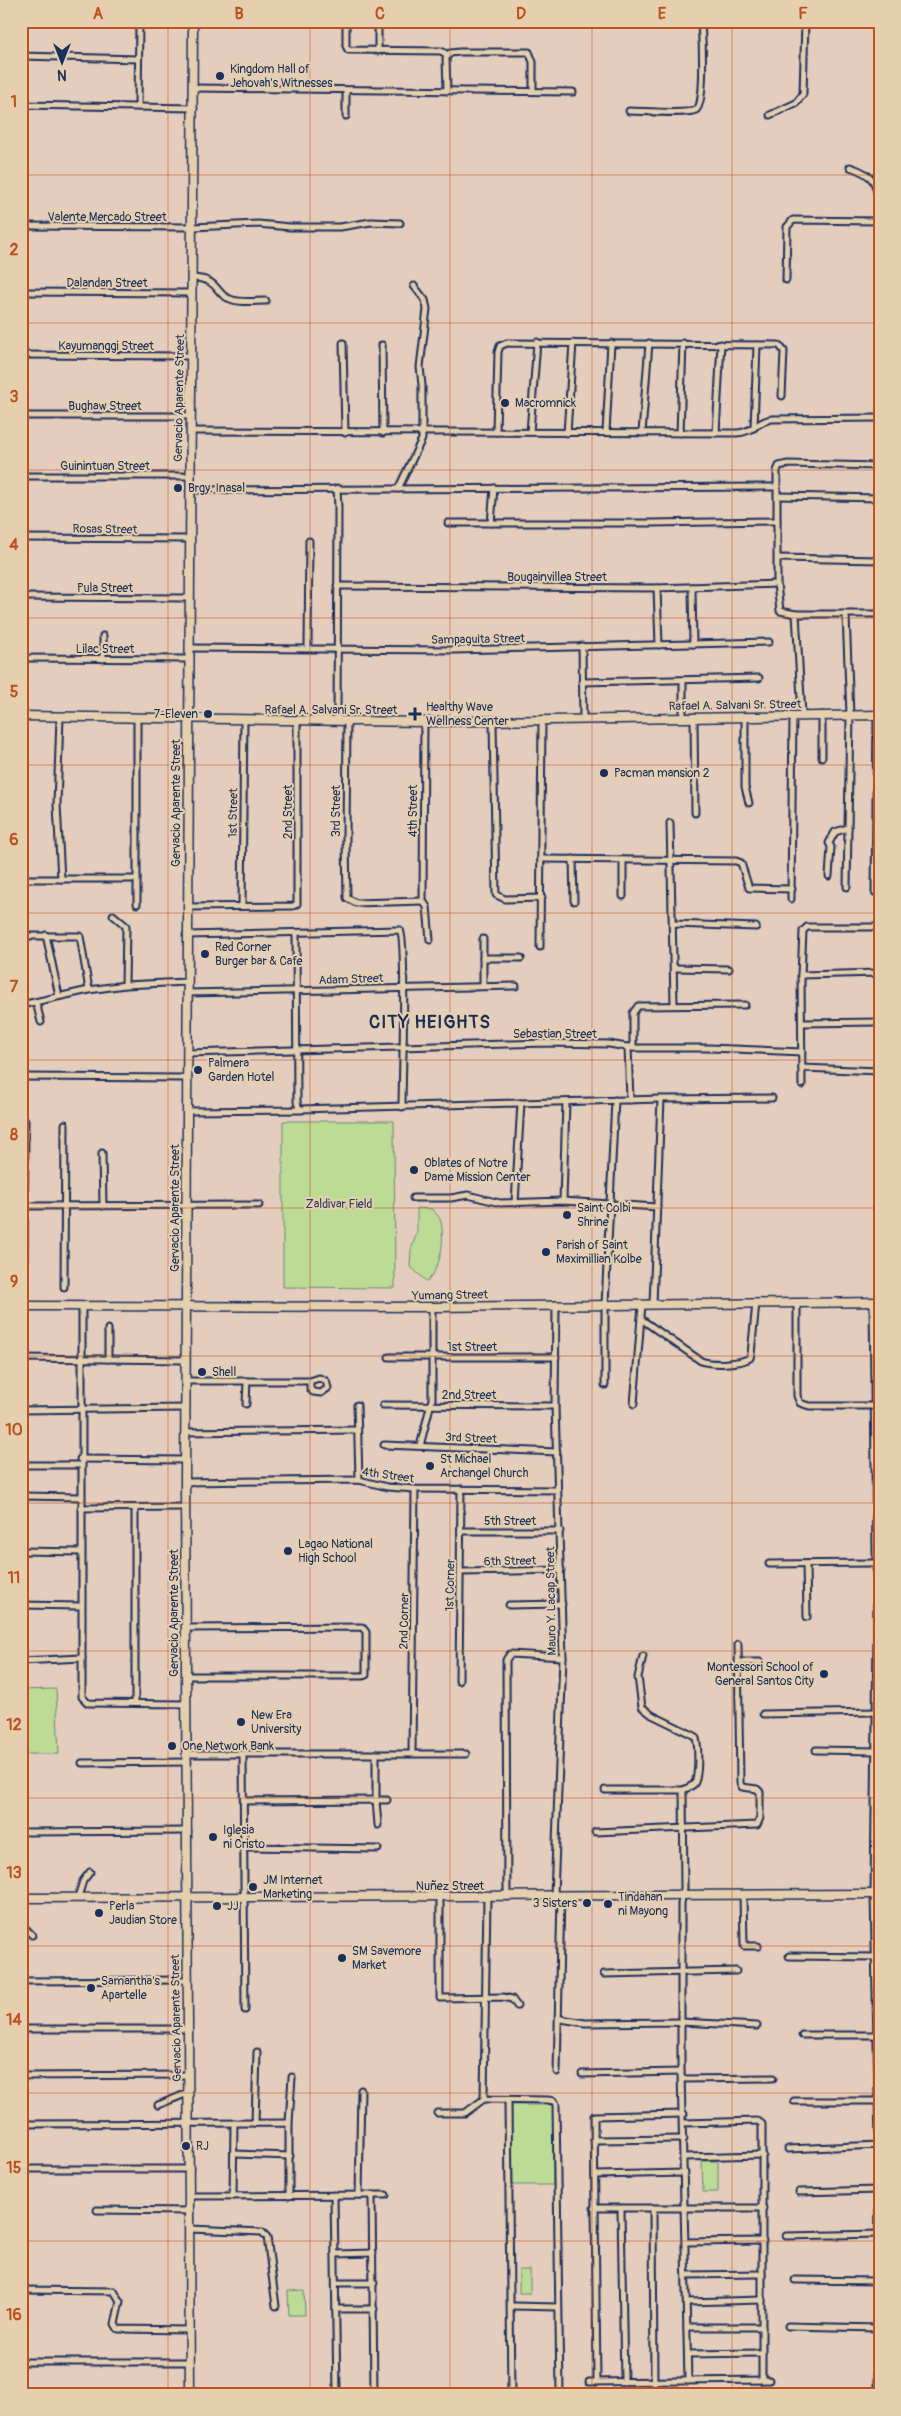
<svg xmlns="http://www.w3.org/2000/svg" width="901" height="2416" viewBox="0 0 901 2416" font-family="Pangolin,sans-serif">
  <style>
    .green { fill: #bcdb94; stroke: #6c8579 }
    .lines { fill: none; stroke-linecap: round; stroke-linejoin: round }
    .street-casing { stroke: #1b2f5e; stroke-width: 9 }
    .secondary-casing { stroke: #1b2f5e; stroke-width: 11 }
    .street { stroke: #e5cfae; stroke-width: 5 }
    .secondary { stroke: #e5cfae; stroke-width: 8 }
    .grid { fill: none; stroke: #bf511c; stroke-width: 1; stroke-opacity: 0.55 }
    .poi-dot { fill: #1b2f5e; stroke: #e5cfae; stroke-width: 2 }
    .labels { text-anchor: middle; stroke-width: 4; stroke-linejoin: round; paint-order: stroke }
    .poi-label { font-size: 12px; fill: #1b2f5e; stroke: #e5cfae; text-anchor: start }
    .street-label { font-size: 12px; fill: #1b2f5e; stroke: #e5cfae }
    .park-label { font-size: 12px; fill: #2b4063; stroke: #e5cfae }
    .district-label { font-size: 18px; font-weight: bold; letter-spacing: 1px; fill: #1b2f5e; stroke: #e5cfae }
    .neatline { fill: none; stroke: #bf511c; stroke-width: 2 }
    .grid-label { font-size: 16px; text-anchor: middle; font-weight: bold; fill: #bf511c }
  </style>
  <rect width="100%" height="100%" fill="#e4cdbc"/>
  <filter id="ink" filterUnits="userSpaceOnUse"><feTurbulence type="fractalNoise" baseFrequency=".02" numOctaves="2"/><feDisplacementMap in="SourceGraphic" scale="10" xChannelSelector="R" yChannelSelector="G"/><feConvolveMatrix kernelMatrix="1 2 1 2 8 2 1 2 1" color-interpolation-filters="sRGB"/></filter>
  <g filter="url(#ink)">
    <g class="green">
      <path d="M283,1121H394L395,1288L283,1287Z"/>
      <path d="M417,1208L432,1209C435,1213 440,1217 441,1222C445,1242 441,1266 427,1282L410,1266L411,1250L417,1232Z"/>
      <path d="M56,1689L59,1754H21V1690Z"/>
      <path d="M511,2105H553V2185H513Z"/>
      <path d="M702,2161H718V2192H703Z"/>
      <rect x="519" y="2270" width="11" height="23"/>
      <path d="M304,2290L305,2315H289L288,2291Z"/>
    </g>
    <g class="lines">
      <defs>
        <g id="street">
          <path d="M346,21V46L348,50L441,51L448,55"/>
          <path d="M378,21V51"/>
          <path d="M21,56L138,59"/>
          <path d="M193,88L573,92"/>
          <path d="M447,91L446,58L450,53L460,52H529L533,62V91"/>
          <path d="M21,105L194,108"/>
          <path d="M138,107L139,21"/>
          <path d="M629,111C642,111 686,115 696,110C706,104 702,35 701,21"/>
          <path d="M770,115L796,103L803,94L805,21"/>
          <path d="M346,116V91"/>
          <path d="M850,167C878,176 876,185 880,211"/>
          <path d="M21,226L193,227L258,224L290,227H340L371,222L400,223"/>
          <path d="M192,278C222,279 213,295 233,300C243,303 256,301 266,301"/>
          <path d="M786,280L787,227L793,220L880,221"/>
          <path d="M21,292L192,293"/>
          <path d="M343,343L345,433"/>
          <path d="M382,345L383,433"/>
          <path d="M21,355L191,356"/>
          <path d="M21,416H190"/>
          <path d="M754,428L757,345"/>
          <path d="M190,431L737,433C754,432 757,421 772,419L880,418"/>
          <path d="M496,432L498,352L500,346L507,343L779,345L784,351L782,396"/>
          <path d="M530,432L537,342"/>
          <path d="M606,432L611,343"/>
          <path d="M567,433L573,343"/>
          <path d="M642,433L649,343"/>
          <path d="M680,433L683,343"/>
          <path d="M716,433L721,344"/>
          <path d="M880,466L788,464L779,466L777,471V584L780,611L796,614H880"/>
          <path d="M21,476H189"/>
          <path d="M337,488L338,508L337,721"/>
          <path d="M398,489L422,439V385L420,367L427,309L425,300L414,286"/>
          <path d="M189,490L777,487"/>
          <path d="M778,496L880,498"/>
          <path d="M448,523H652L777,521"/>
          <path d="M491,523L494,488"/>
          <path d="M21,538L189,539"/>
          <path d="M778,558L880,560"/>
          <path d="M337,586L657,588L777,584"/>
          <path d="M692,587L693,644"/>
          <path d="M657,588L659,645"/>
          <path d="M21,597L188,598"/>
          <path d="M796,614L802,715"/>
          <path d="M846,615L850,715L847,887"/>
          <path d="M582,646L583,719"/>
          <path d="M189,648L454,650L769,642"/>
          <path d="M308,648L309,541"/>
          <path d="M21,658L188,659"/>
          <path d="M103,659V636"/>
          <path d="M582,682L759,678"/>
          <path d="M822,715V757"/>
          <path d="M745,716V787L749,803"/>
          <path d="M60,717L57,805L61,879"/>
          <path d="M683,717V680"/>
          <path d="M694,717L695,813"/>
          <path d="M137,719V904"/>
          <path d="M347,721L346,840L347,898L356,903L423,901"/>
          <path d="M493,721L496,895L505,899L542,898"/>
          <path d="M670,823L674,1004"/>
          <path d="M542,859L736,861L741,863L749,888L792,889"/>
          <path d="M573,859L574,901"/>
          <path d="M829,876L831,847L829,843L835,832L848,828"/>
          <path d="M21,879H137"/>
          <path d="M875,892L877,715"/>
          <path d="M623,896V860"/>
          <path d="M791,899L793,715"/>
          <path d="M423,901L424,722"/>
          <path d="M423,901L427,907L430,940"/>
          <path d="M242,906L244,720"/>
          <path d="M187,907L293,906L297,904V721"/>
          <path d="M113,915L126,926L125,985"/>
          <path d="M674,924L756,927"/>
          <path d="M296,934L297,1102L299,1109L661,1099L772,1098"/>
          <path d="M46,935L59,996"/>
          <path d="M186,935L400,930C407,941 402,1083 402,1107"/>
          <path d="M21,936H80L89,990"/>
          <path d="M540,947L542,720"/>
          <path d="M483,958H521"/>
          <path d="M674,968L729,969"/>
          <path d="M801,975L880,973"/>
          <path d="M483,986V939"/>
          <path d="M187,993L516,986"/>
          <path d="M36,1002L41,1022"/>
          <path d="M21,1005L89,990L125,985L186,982"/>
          <path d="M802,1023L880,1022"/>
          <path d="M628,1047L630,1100"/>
          <path d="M633,1048V1013L638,1006L745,1005"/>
          <path d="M187,1053L547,1043L609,1044L633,1048H710L802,1052"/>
          <path d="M802,1068L880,1071"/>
          <path d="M21,1077L187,1078"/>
          <path d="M802,1085L801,975L803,931L807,927H880"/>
          <path d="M187,1111L302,1110"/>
          <path d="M102,1153L103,1206"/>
          <path d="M413,1198H451L468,1195L500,1203L563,1201L657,1207"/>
          <path d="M563,1201L566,1102"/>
          <path d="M515,1203L521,1103"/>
          <path d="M21,1206L259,1205"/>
          <path d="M24,1287L25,1121"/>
          <path d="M64,1287L65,1124"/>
          <path d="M873,1302L877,1632L874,1894L879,2145L878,2395"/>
          <path d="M797,1303V1396L800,1403L809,1406H873"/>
          <path d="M653,1305L661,1099"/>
          <path d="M82,1306V1697L88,1703L186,1704"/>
          <path d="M641,1319L701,1361C713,1365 739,1364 750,1358L751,1354L756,1303"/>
          <path d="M389,1357H556"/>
          <path d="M21,1358L185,1360"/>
          <path d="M108,1359V1329"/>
          <path d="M186,1381H310L319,1378L326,1381L328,1388L321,1393L313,1392L310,1389V1381"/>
          <path d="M605,1385V1305L615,1100"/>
          <path d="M246,1404L247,1381"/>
          <path d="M634,1404L642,1305"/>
          <path d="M357,1405L359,1480"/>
          <path d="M383,1405L555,1406"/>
          <path d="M21,1410L185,1408"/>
          <path d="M185,1432L357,1430"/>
          <path d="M384,1445L557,1452"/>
          <path d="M420,1446L432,1399V1307"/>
          <path d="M80,1459L185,1460"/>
          <path d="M21,1465H80"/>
          <path d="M185,1482L359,1480L387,1487L415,1489L558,1490"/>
          <path d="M21,1496L81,1497"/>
          <path d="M81,1508L185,1507"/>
          <path d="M135,1509V1703"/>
          <path d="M461,1531H560"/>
          <path d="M21,1551L81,1552"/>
          <path d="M769,1564L874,1563"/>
          <path d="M806,1564L807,1617"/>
          <path d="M461,1572L561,1570"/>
          <path d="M21,1605L80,1606"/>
          <path d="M509,1605L562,1604"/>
          <path d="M21,1661L82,1658"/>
          <path d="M738,1662H760"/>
          <path d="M186,1676H363L366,1675V1632L362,1627L186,1628"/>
          <path d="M459,1681L461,1489"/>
          <path d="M763,1714L877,1712"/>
          <path d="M816,1750L877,1751"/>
          <path d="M412,1753L415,1489"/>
          <path d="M188,1754H466"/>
          <path d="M243,1754L245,2010"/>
          <path d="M376,1754V1800H387"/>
          <path d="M82,1763L188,1762"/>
          <path d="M605,1790H683C687,1788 691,1787 694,1784C699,1777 699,1743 695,1736L652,1715L642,1707L638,1677L643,1656"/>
          <path d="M683,1790L684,1888L681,1903V2072L688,2381"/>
          <path d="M244,1801L376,1800L378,1825"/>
          <path d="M21,1832L188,1831"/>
          <path d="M595,1832L757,1825L760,1818V1792L757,1789L742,1787L740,1783L738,1644"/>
          <path d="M243,1847L378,1849"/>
          <path d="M743,1894L744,1946H758"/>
          <path d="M554,1896L563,1657L555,1406L556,1305"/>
          <path d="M78,1897L83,1881L90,1872"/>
          <path d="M440,1897V1998L503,1997L512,1999L517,2006"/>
          <path d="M487,1897L484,2099L548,2100L554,2101L556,2104L560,2395"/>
          <path d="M507,1897L506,1660L510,1654L563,1657"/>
          <path d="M21,1908L23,1898"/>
          <path d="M21,1924L32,1935"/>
          <path d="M789,1956L875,1957"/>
          <path d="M604,1974L736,1971"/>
          <path d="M21,1981L187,1980"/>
          <path d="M561,2019L585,2023L681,2022L757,2026"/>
          <path d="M21,2029H187"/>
          <path d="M802,2035H877"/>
          <path d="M557,2072L561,1896"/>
          <path d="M582,2074L681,2072"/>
          <path d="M21,2076L188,2075"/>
          <path d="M682,2079L773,2078"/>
          <path d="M508,2101L511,2395"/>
          <path d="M794,2101H880"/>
          <path d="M158,2105L188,2093"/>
          <path d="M437,2113H465L484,2099"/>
          <path d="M255,2123L257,2052"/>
          <path d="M289,2123L292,2077"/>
          <path d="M684,2123L758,2121L762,2124V2380"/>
          <path d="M21,2124L289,2123V2196"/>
          <path d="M594,2140L684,2139"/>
          <path d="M788,2149L880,2145"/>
          <path d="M234,2154L290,2156"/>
          <path d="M685,2157L763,2155"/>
          <path d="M21,2169H190"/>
          <path d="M595,2175L685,2173"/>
          <path d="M799,2192L880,2190"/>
          <path d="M334,2195L337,2395"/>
          <path d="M359,2195L361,2090"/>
          <path d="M372,2195L374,2395"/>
          <path d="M190,2196L386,2195"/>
          <path d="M233,2196L234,2123"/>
          <path d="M594,2208H763"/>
          <path d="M653,2208L654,2382"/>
          <path d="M621,2209L624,2382"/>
          <path d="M97,2210L190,2211"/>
          <path d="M190,2229L262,2232L267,2237L276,2306"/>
          <path d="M786,2236L880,2234"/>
          <path d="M686,2242L763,2241"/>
          <path d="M335,2254L373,2253"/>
          <path d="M687,2275L762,2274"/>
          <path d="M795,2280L880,2281"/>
          <path d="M336,2283H374"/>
          <path d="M21,2290L114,2291L120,2301L115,2324L118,2329L190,2330"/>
          <path d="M687,2302L762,2300"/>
          <path d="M512,2306L558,2307"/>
          <path d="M336,2309H374"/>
          <path d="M788,2326L879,2328"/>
          <path d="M687,2327H762"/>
          <path d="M688,2354L762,2353"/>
          <path d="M21,2362H190"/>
          <path d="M589,2382L769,2380"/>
          <path d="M597,2382L594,2116L684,2114"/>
        </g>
        <g id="secondary">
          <path d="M21,716L424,722L880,715"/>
          <path d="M21,1306L438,1307L880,1302"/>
          <path d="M21,1898L880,1894"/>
          <path d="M190,2395L185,1482L193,21"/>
        </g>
      </defs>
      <use href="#street" class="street-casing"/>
      <use href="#secondary" class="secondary-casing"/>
      <use href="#street" class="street"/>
      <use href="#secondary" class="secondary"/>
    </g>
  </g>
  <path class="grid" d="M168,21V2395M310,21V2395M450,21V2395M592,21V2395M732,21V2395M21,175H880M21,323H880M21,470H880M21,618H880M21,765H880M21,913H880M21,1060H880M21,1208H880M21,1356H880M21,1503H880M21,1651H880M21,1798H880M21,1946H880M21,2093H880M21,2241H880"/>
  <g class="poi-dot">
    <circle cx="220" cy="76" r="5"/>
    <circle cx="505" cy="403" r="5"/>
    <circle cx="178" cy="488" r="5"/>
    <circle cx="208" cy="714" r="5"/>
    <path d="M412.5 706.5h5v5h5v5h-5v5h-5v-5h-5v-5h5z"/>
    <circle cx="604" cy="773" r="5"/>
    <circle cx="205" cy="954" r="5"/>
    <circle cx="198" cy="1070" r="5"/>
    <circle cx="414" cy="1170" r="5"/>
    <circle cx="567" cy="1215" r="5"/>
    <circle cx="546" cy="1252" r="5"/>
    <circle cx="202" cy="1372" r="5"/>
    <circle cx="430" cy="1466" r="5"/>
    <circle cx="288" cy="1551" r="5"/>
    <circle cx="824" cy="1674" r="5"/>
    <circle cx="241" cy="1722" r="5"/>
    <circle cx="172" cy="1746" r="5"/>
    <circle cx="213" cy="1837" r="5"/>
    <circle cx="253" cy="1887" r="5"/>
    <circle cx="587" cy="1903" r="5"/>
    <circle cx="608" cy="1904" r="5"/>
    <circle cx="217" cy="1906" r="5"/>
    <circle cx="99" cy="1913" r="5"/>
    <circle cx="342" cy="1958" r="5"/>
    <circle cx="91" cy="1988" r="5"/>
    <circle cx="186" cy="2146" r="5"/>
  </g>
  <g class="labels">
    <g class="poi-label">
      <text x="230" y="73">Kingdom Hall of<tspan x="230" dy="14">Jehovah's Witnesses</tspan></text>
      <text x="515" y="407">Macromnick</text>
      <text x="188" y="492">Brgy. Inasal</text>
      <text x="426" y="711">Healthy Wave<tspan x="426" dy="14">Wellness Center</tspan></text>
      <text x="198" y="718" text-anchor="end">7-Eleven</text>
      <text x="614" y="777">Pacman mansion 2</text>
      <text x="215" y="951">Red Corner<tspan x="215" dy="14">Burger bar &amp; Cafe</tspan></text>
      <text x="208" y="1067">Palmera<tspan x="208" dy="14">Garden Hotel</tspan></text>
      <text x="424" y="1167">Oblates of Notre<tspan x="424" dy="14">Dame Mission Center</tspan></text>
      <text x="577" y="1212">Saint Colbi<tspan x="577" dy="14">Shrine</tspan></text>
      <text x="556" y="1249">Parish of Saint<tspan x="556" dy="14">Maximillian Kolbe</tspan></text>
      <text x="212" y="1376">Shell</text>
      <text x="440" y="1463">St Michael<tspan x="440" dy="14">Archangel Church</tspan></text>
      <text x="298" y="1548">Lagao National<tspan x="298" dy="14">High School</tspan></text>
      <text x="814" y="1671" text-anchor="end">Montessori School of<tspan x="814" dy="14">General Santos City</tspan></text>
      <text x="251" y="1719">New Era<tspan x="251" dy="14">University</tspan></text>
      <text x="182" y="1750">One Network Bank</text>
      <text x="223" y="1834">Iglesia<tspan x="223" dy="14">ni Cristo</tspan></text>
      <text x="263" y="1884">JM Internet<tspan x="263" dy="14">Marketing</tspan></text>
      <text x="618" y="1901">Tindahan<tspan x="618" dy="14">ni Mayong</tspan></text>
      <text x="577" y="1907" text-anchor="end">3 Sisters</text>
      <text x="109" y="1910">Perla<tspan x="109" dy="14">Jaudian Store</tspan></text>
      <text x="227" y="1910">JJ</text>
      <text x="352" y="1955">SM Savemore<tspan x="352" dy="14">Market</tspan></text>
      <text x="101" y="1985">Samantha's<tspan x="101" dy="14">Apartelle</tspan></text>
      <text x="196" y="2150">RJ</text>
    </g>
    <g class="street-label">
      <text x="107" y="221">Valente Mercado Street</text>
      <text x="107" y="287">Dalandan Street</text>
      <text x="106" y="350">Kayumanggi Street</text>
      <text transform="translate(179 398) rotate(-89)" y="4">Gervacio Aparente Street</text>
      <text x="105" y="410">Bughaw Street</text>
      <text x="105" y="470">Guinintuan Street</text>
      <text transform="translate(105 529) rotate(1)" y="4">Rosas Street</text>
      <text x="557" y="581">Bougainvillea Street</text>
      <text x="105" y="592">Pula Street</text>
      <text transform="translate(478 639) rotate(-1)" y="4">Sampaguita Street</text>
      <text x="105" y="653">Lilac Street</text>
      <text transform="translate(735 705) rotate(-1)" y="4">Rafael A. Salvani Sr. Street</text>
      <text x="331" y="714">Rafael A. Salvani Sr. Street</text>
      <text transform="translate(176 803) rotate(-90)" y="4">Gervacio Aparente Street</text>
      <text transform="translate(336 811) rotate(-90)" y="4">3rd Street</text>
      <text transform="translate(413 811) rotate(-90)" y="4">4th Street</text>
      <text transform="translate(288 812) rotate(-90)" y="4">2nd Street</text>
      <text transform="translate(233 813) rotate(-89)" y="4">1st Street</text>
      <text transform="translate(351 979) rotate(-2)" y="4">Adam Street</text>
      <text x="555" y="1038">Sebastian Street</text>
      <text transform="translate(175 1208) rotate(-90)" y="4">Gervacio Aparente Street</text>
      <text transform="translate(450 1295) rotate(-1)" y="4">Yumang Street</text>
      <text x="472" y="1351">1st Street</text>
      <text x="469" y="1399">2nd Street</text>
      <text transform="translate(471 1438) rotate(2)" y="4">3rd Street</text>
      <text transform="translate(388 1475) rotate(8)" y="4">4th Street</text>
      <text x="510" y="1525">5th Street</text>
      <text transform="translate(510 1561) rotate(-1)" y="4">6th Street</text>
      <text transform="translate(450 1585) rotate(-89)" y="4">1st Corner</text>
      <text transform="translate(551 1601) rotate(-91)" y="4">Mauro Y. Lacap Street</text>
      <text transform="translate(174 1613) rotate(-90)" y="4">Gervacio Aparente Street</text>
      <text transform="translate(404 1621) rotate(-89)" y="4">2nd Corner</text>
      <text x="450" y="1890">Nuñez Street</text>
      <text transform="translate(176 2018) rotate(-91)" y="4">Gervacio Aparente Street</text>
    </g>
    <g class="park-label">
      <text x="339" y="1208">Zaldivar Field</text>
    </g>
    <g class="district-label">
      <text x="430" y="1028">CITY HEIGHTS</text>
    </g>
  </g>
  <rect width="901" height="2416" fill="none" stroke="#e5cfae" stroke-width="55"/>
  <g transform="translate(62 62) rotate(180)" stroke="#e5cfae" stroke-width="4" paint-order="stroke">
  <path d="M0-4L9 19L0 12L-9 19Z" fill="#1b2f5e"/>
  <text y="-8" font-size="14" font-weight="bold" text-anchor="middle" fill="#1b2f5e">N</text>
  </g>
  <rect x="28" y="28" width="846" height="2360" class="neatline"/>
  <g class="grid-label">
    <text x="98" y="19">A</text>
    <text x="239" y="19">B</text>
    <text x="380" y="19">C</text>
    <text x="521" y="19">D</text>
    <text x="662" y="19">E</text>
    <text x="803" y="19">F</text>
    <text x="14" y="107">1</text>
    <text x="14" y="255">2</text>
    <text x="14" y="402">3</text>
    <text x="14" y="550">4</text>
    <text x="14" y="697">5</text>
    <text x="14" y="845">6</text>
    <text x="14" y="992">7</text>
    <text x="14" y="1140">8</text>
    <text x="14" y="1287">9</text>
    <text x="14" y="1435">10</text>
    <text x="14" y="1583">11</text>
    <text x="14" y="1730">12</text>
    <text x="14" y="1878">13</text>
    <text x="14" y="2025">14</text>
    <text x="14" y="2173">15</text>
    <text x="14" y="2320">16</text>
  </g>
</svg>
